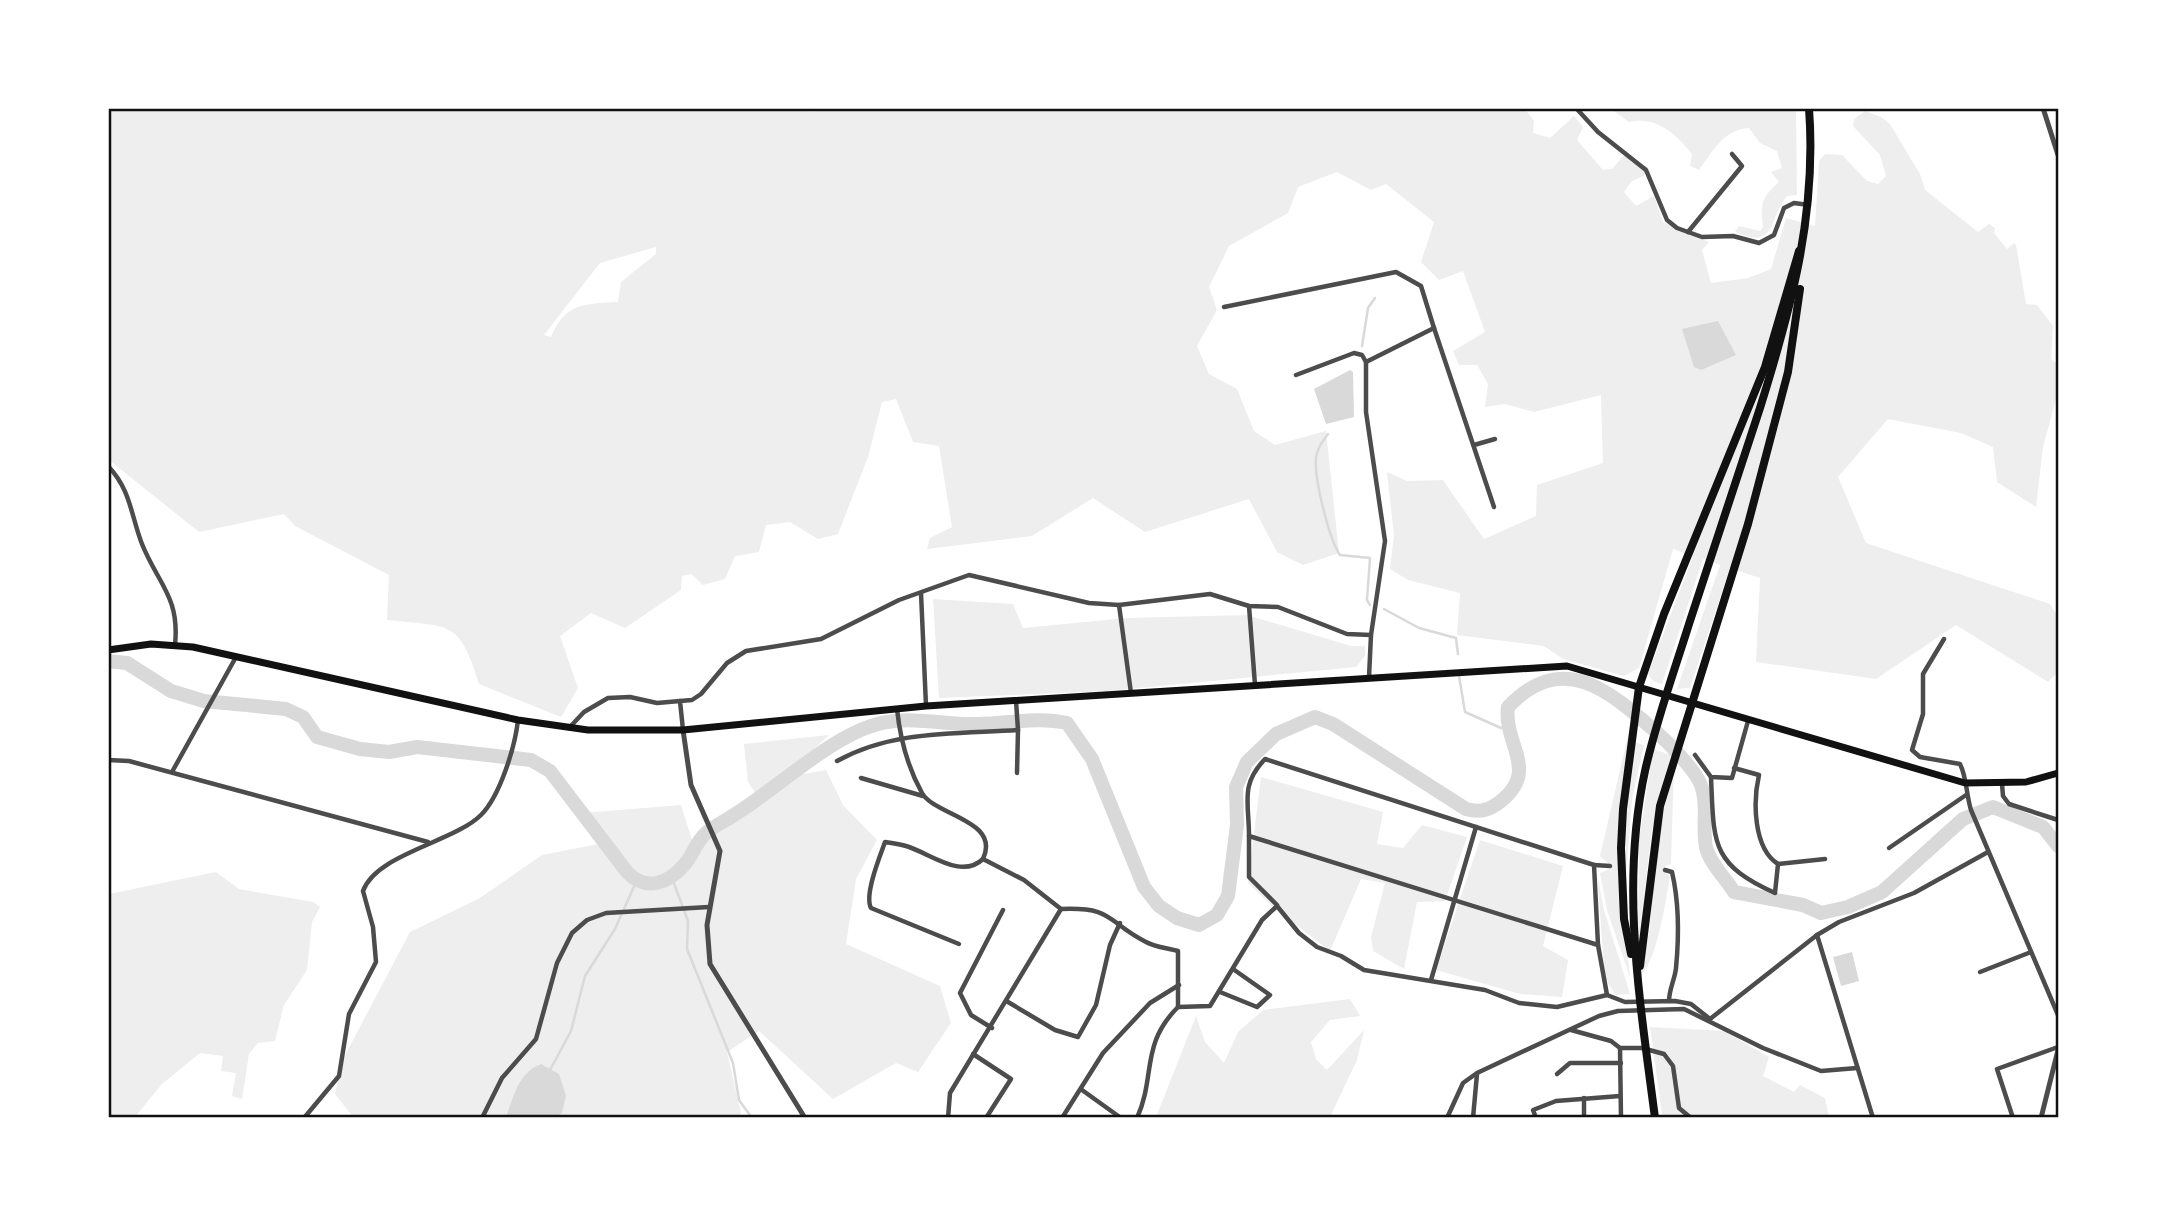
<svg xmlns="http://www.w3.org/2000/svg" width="2167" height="1226" viewBox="0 0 2167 1226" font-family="'Nunito Sans',sans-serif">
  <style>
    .green { fill: #eee; fill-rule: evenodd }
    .water { fill: #d9d9d9 }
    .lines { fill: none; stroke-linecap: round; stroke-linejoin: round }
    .stream { stroke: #d9d9d9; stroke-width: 2.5 }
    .river { stroke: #d9d9d9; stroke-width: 14 }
    .minor { stroke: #4c4c4c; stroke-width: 4.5 }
    .tertiary { stroke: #4c4c4c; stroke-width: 5 }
    .primary { stroke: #111; stroke-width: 7 }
    .trunk { stroke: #111; stroke-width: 8 }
    .neatline { fill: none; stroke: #111; stroke-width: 2.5 }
  </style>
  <rect width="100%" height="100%" fill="#fff"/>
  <g class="green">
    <path d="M810,108L813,112L818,108L1525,109L1534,121L1533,133L1550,138L1574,116L1583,127L1577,140L1603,170L1612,169L1624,155L1648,167L1650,173L1632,181L1624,192L1636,206L1654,196L1663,222L1709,242L1702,250L1711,283L1748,278L1771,269L1786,218L1815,226L1819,161L1825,154L1842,155L1867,181L1878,184L1886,176L1880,155L1853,126L1854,119L1865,111L1881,117L1890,124L1920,174L1925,190L1978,232L1989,224L1995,228L1994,233L2007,249L2014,243L2016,245L2026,304L2037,305L2053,326L2051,359L2058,365V392L2043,447L2036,507L1997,482L1993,447L1961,433L1888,419L1838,477L1866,543L2050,604L2058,617V672L2048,682L1956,625L1876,679L1756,662L1760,578L1730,568L1690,688L1677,689L1720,565L1703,559L1662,684L1653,681L1648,674L1693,556L1673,549L1639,668L1624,676L1563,659L1544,646L1457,635L1460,593L1408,580L1390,569L1394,535L1387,472L1407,481L1443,480L1484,539L1536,516L1537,485L1603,463L1601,395L1534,412L1505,404L1485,407L1488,384L1477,365H1459L1453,351L1485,332L1463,271L1439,280L1421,262L1434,222L1386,184L1371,190L1337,172L1298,187L1288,213L1229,246L1209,287L1217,310L1197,346L1209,374L1237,389L1254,431L1275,445L1326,431L1339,553L1303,565L1277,552L1249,499L1145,532L1093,498L1032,536L927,549L930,538L952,527L939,446L913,442L896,399L882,402L868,457L838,534L818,539L790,522L766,525L759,552L735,556L725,579L703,585L691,574L682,576L681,590L625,628L591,613L560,636L578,688L561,717L479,684C459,618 449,627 387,620L389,575L295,526L284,514L199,532L109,460L108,109ZM656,247V254L621,282L618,302C584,304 565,303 551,337L544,335L600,263Z"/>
    <path d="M1611,109H1796L1797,195L1787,196C1767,220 1778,250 1735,232L1739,226L1760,231L1763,227C1760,204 1761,198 1779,182L1771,172L1782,168L1777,151L1760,143L1749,128C1723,130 1713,151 1699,170L1690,166L1692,154C1676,134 1657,116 1629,122Z"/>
    <path d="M933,599L1013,604L1023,628L1127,618L1247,615L1351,646H1365V656L1356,667L1108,691L939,698Z"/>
    <path d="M1630,727L1620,810L1618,876L1630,977L1607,910L1600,873L1610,869V865L1600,856Z"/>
    <path d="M829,735L772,788L792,776L826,770L843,805L877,840L856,879L846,944L940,986L951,1023L918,1072L896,1063L833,1099L759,1031L727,1052L741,1113L739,1117H353L335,1094L343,1059L410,932L480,898L542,855L604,843L582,813L681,805L692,840L758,797L748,782L744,744Z"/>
    <path d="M1634,742L1644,745L1632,799L1625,888L1627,800Z"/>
    <path d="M1653,749L1671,755L1652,829L1638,949L1639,840Z"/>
    <path d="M1674,764L1671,864L1665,866V873L1670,876C1666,900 1657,960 1641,975L1650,927L1657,834Z"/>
    <path d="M1261,777L1383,812L1377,844L1403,848L1422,825L1467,837L1445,901L1417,902L1404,969L1373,951L1371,937L1385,883L1361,879L1330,951L1273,907L1248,883Z"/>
    <path d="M1480,840L1563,866L1543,946L1568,960L1562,997L1520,994L1436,970Z"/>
    <path d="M216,872L239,889L313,902L320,907L312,922L307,970L284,1005L275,1041L258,1043L249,1054L242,1099L232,1096L236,1073L221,1071L223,1056L200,1053L162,1084L135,1117H109V894Z"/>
    <path d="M1597,873L1604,910L1630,994L1615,995L1605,978Z"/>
    <path d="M1350,999L1360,1016L1330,1020L1311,1042L1316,1059L1327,1070L1364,1030L1357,1060L1330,1117H1156L1196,1016L1205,1042L1224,1063L1238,1032L1263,1010Z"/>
    <path d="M1650,1027L1724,1031L1769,1057L1763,1076L1794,1092L1800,1085L1825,1098L1829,1117L1672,1118L1662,1114Z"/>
  </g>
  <g class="water">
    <path d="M1718,321L1736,355L1701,370L1694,367L1682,329Z"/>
    <path d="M1350,370L1353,372L1354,417L1326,424L1314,389Z"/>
    <path d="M1852,952L1859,981L1841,986L1833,957Z"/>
    <path d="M541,1064L559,1074L566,1096L562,1113L555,1117H506C514,1096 518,1073 541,1064Z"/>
  </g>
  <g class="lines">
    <g class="stream">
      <path d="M1362,346L1368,308L1375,298"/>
      <path d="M1328,434C1323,441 1317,448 1316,458C1314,478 1329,539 1340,555L1370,558L1367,600L1370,605"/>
      <path d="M1384,609L1419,628L1456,638L1458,654"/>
      <path d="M1459,676L1465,712L1501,728L1509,726"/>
      <path d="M672,878L688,921L687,949L733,1063L739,1100L752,1118"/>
      <path d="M550,1070L571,1031L585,976L615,929L636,882"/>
    </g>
    <path class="river" d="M108,661L127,663L171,691L204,701L286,709L303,717L317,737L360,749L389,752L417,747L531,760L550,771L627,872C646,892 668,884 685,864C693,855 696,842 706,833C714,826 727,820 737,813C779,787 839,729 887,722C917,717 946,725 977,724C1008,724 1036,716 1067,723L1092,759L1144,887L1159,906L1177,918L1199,925L1217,915L1228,896L1237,825L1236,787L1247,762L1276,734L1315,717L1333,724L1466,809C1480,813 1490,810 1501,801C1540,770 1503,744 1508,707C1562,650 1608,690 1654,730C1668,742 1697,771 1702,788C1708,806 1702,828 1706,847C1709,862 1726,879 1734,892L1803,905L1821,913L1848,907L1882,892L1963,819L1993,807L2043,827L2058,846"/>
    <g class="minor">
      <path d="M1576,108L1598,132L1646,170L1667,220L1677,228L1702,237L1733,236L1759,243L1774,235L1784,208L1794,203L1809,205"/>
      <path d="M1688,232L1742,166L1732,154"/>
      <path d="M1224,307L1396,272L1421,286L1434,328"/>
      <path d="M1366,362L1434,328L1494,507"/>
      <path d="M1296,375L1354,353L1362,355L1366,362V412L1385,541L1371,635L1369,677"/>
      <path d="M1474,445L1495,439"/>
      <path d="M108,466C131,490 131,516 142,544C158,584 180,597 175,645"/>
      <path d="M921,593L926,706"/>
      <path d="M1119,605L1131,693"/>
      <path d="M1249,606L1255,685"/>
      <path d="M1944,639L1923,674V714L1912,750L1920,757L1960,764C1967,778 1966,794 1971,810L2058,1015"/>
      <path d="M1016,701L1018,730"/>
      <path d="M897,709C900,737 908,768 922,793C935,816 1001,820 983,859L1024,880L1061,909C1115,907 1105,921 1146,942C1155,947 1167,948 1178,951V1007C1140,1045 1156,1076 1137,1118"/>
      <path d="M569,728L584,712L608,698L630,697L657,703L680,701"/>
      <path d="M683,730L680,701L692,700L701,694L727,663L746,651L821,639L899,600L969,575L1089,603L1119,605L1210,594L1249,606L1278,607L1347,634L1371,635"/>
      <path d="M1695,755L1711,777L1732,778L1748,721"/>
      <path d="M108,760L129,761L428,842"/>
      <path d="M837,761C893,730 956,734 1018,730L1017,773"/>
      <path d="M172,772L236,657"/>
      <path d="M1711,777C1714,842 1710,864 1775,893L1778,864C1753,848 1753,801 1759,775L1734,768"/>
      <path d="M861,778L923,796"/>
      <path d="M2002,784L2003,796L2009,804L2058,820"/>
      <path d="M1249,836C1249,802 1240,785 1265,759L1594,865L1598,945L1607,995"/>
      <path d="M1889,848L1966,795"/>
      <path d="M1778,864L1825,859"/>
      <path d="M1594,865L1610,866"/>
      <path d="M1665,870L1672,872C1679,902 1679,937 1676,968C1675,979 1669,989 1669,1001"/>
      <path d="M1277,905L1249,877V836L1598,945"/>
      <path d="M1817,935L1873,1118"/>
      <path d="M959,944L871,908C864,895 880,856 885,842C892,843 899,844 906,846C930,853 961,880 983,859"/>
      <path d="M1980,972L2031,952"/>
      <path d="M1431,980L1476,827"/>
      <path d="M1220,992L1257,1007L1270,995L1233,969"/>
      <path d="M1008,1002L1055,1030L1078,1037L1096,1005L1110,945L1120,923"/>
      <path d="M1178,1007L1210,1006L1262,920L1277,906L1299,933L1317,947L1341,956L1364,970L1485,990L1519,1003L1557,1007L1607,995L1625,1002L1675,1001L1691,1004L1710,1019"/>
      <path d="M1710,1019L1817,935L1839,922L1914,893L1988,852"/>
      <path d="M992,1028L971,1015L960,993L1003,910"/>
      <path d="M1571,1030L1611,1041L1620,1048H1642L1664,1054L1673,1066L1679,1108L1691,1118"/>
      <path d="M1620,1048L1621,1118"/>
      <path d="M973,1054L1011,1079L986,1118"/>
      <path d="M1557,1074L1570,1063H1621"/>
      <path d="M1082,1090L1121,1118"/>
      <path d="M1584,1098V1118"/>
      <path d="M304,1118L339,1076L349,1014L376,962L373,927L363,891C376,854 454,842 481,815C500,796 515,747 518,720"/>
      <path d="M482,1118L502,1078L536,1039L557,963L572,933L587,920L606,913L709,907"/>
      <path d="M948,1118L950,1093L1061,909"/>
      <path d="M1062,1118L1103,1053L1150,1003L1179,985"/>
      <path d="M1447,1118L1463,1083L1477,1073L1599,1016L1618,1011L1684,1009L1763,1048L1821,1071L1857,1068"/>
      <path d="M1473,1118L1477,1074"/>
      <path d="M1536,1118L1533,1110L1556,1101L1620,1096"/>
      <path d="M2013,1118L1997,1069L2058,1047"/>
    </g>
    <g class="tertiary">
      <path d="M2043,108L2058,155"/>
      <path d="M683,730L691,785L720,851L707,925L710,964L805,1118"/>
      <path d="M2041,1118L2058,1050"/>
    </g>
    <path class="primary" d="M108,650L151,644L193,647L518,720L588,730H683L926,706L1567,666L1965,783L2026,782L2058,773"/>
    <g class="trunk">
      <path d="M1631,954L1624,919L1621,848L1623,809L1639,687L1664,614L1765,367L1799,251"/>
      <path d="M1640,966L1660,806L1748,524L1788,372L1800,289"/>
      <path d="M1655,1118C1640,1002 1620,886 1645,771C1656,721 1674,672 1689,624C1713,552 1737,480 1760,408C1791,309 1817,214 1809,108"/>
    </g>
  </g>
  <rect width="2167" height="1226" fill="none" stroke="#ffffff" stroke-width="220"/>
  <rect x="110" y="110" width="1947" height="1006" class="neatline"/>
</svg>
